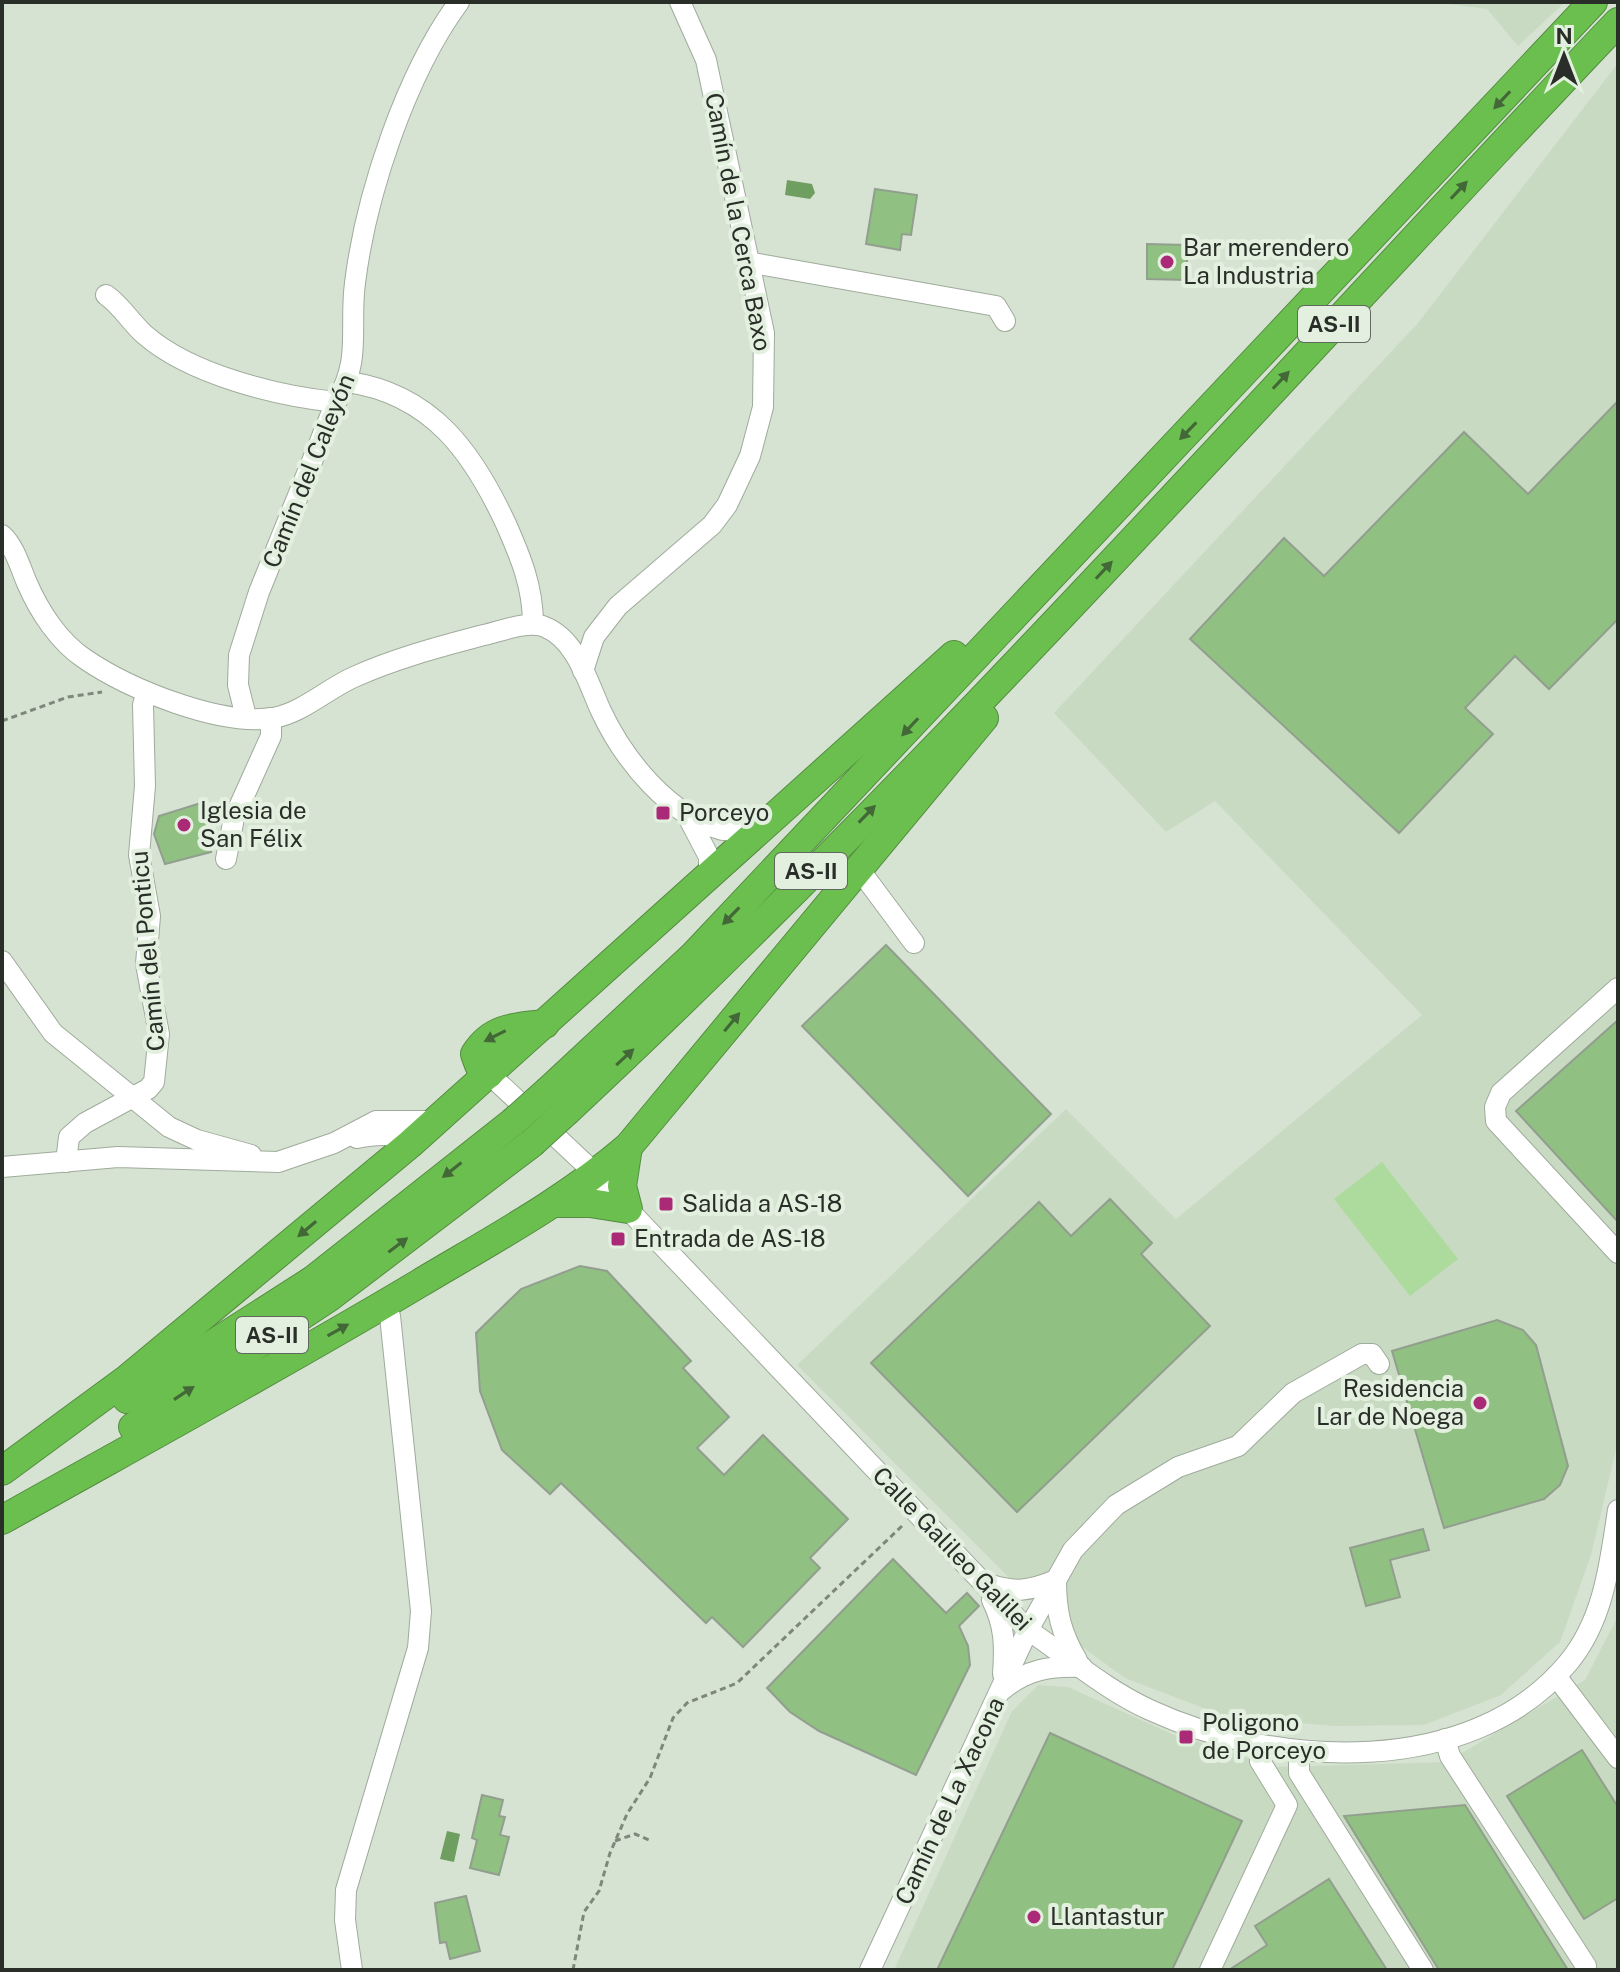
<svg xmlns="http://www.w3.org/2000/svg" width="1620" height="1972" viewBox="0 0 1620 1972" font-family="'Public Sans',sans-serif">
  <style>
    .built { fill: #c9dac3 }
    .green { fill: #acdb9d }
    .water { fill: #6f9e61 }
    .building { fill: #90c082; stroke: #929e8e; stroke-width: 2 }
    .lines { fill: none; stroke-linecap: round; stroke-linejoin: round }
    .minor-casing { stroke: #9fab9b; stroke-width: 22 }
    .highway-casing { stroke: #548c41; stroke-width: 30 }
    .path { stroke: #7e877b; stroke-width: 3; stroke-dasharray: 6 4; stroke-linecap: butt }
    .minor { stroke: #fff; stroke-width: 20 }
    .highway { stroke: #6bbf4e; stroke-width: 28 }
    .highway-bridge-casing { stroke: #548c41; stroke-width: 30; stroke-linecap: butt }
    .highway-bridge { stroke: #6bbf4e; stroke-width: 28 }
    .oneway { fill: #436837 }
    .poi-dot { fill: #ab2a78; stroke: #e3f0df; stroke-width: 3 }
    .labels { text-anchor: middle; stroke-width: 8; stroke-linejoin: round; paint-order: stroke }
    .shield { fill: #e3f0df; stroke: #61685f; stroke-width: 2 }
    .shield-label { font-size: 22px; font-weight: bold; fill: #292e28 }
    .street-label { font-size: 24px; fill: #292e28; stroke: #e3f0df }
    .poi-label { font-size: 24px; fill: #292e28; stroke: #e3f0df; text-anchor: start }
  </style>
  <rect width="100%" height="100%" fill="#d6e3d2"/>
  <g class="built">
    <path d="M1432,2H1565L1518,46L1487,9Z"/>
    <path d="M1618,63V1441L1591,1555L1560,1642L1501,1695L1424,1725L1334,1726L1224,1716L1125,1678L1067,1636L797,1365L1066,1109L1176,1219L1422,1015L1215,801L1166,832L1054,713L1418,323Z"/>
    <path d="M1618,1616V1970H894L1012,1711L1038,1685L1068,1687L1172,1734L1276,1767L1447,1762L1585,1680Z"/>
  </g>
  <path class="green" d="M1382,1162L1458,1259L1410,1296L1334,1199Z"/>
  <g class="water">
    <path d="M787,180L812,184L815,193L810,199L785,195Z"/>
    <path d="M447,1831L460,1834L454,1862L440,1859Z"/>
  </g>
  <g class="building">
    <path d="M875,189L917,195L911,235L902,234L900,250L866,244Z"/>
    <path d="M1147,244L1187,245V280L1147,279Z"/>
    <path d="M1618,401V619L1549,689L1515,656L1465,708L1493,734L1399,833L1190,639L1284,538L1324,576L1464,432L1528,494Z"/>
    <path d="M204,802L215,837L208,839L211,852L165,864L154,834L159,816Z"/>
    <path d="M886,945L1051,1114L968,1196L802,1026Z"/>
    <path d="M1618,1020V1222L1516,1111Z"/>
    <path d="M1110,1199L1152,1243L1141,1254L1210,1326L1017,1512L871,1363L1039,1202L1071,1236Z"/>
    <path d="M580,1266L607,1271L691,1361L683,1368L729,1417L697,1448L724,1475L763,1435L848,1519L810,1558L820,1568L743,1647L712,1617L706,1623L561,1483L550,1494L502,1450L480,1391L476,1333L521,1289Z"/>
    <path d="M1497,1320L1523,1330L1536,1345L1568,1466L1560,1485L1544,1499L1444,1528L1392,1351Z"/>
    <path d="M1423,1529L1429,1550L1390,1560L1400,1597L1366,1606L1350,1548Z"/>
    <path d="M893,1559L946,1613L967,1593L979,1606L959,1626L968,1646L970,1665L916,1775L819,1731L790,1712L767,1688Z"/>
    <path d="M1050,1733L1242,1821L1172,1970H937Z"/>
    <path d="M1582,1750L1618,1807V1898L1584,1919L1507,1796Z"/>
    <path d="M482,1795L503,1800L499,1816L505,1817L500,1835L509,1837L499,1875L470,1868L477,1840L472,1838Z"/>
    <path d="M1465,1805L1568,1970H1439L1344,1816Z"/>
    <path d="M1329,1879L1387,1970H1229L1267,1945L1255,1926Z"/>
    <path d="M466,1896L480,1951L450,1959L446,1942L440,1943L435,1903Z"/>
  </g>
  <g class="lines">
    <defs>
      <g id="minor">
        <path d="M747,262L996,306L1005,321"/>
        <path d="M106,295C122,306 131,323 145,335C191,375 278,396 336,402"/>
        <path d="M348,382C432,394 473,453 506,524C521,558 533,587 533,624"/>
        <path d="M2,535C15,547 20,567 27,583C39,611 59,642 85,659C129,689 219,726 273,718C302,713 327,689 354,677C394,659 438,647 480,636C499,632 527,620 545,627C577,640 588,683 601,711C624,760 669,816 723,830C734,832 748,829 759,828"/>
        <path d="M583,671L594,637L618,606L712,525L727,505L750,456L763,407L764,333L706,60L680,2"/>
        <path d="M246,717L238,685L239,655L259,592L336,402C362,360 349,328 355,283C366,194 406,74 459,2"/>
        <path d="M686,813L709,857V873"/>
        <path d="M226,859L234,818L271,736V718"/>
        <path d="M859,869L914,943"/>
        <path d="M2,961L53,1033L169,1127L197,1140L251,1155"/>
        <path d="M1618,988L1501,1093L1495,1107L1496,1121L1618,1253"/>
        <path d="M489,1074L583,1162L1028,1630C1068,1657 1106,1690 1150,1710C1275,1768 1472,1779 1568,1663C1604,1620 1610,1563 1618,1510"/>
        <path d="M357,1138C377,1134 393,1132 410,1144"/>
        <path d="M66,1162L69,1137L85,1123L148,1089L154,1082L159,1034L146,964L150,916L139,855L145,786L143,705L147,692"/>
        <path d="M2,1167L118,1157L278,1162L334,1143L376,1121H436"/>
        <path d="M1056,1580C1056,1612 1061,1633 1077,1660"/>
        <path d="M988,1584C1015,1593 1030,1591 1056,1580"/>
        <path d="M992,1600C1005,1626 1005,1646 1003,1674"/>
        <path d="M1556,1676L1618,1758"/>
        <path d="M1002,1690C1027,1669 1050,1666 1082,1667"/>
        <path d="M1445,1739L1450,1756L1586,1966"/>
        <path d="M1299,1752V1773L1423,1970"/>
        <path d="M352,1970L345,1920L346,1890L418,1648L421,1611L390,1316L382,1305"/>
        <path d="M870,1970L1028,1630L1073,1550L1116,1505L1178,1467L1238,1446L1293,1393L1362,1354H1372L1379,1364"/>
        <path d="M1210,1970L1287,1805L1260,1761L1262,1747"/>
      </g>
      <g id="highway">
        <path d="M489,1074L479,1065L475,1054C492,1027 515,1027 545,1024"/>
        <path d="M549,1090L693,956L1593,2"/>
        <path d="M567,1111C936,767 1271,387 1618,22"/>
        <path d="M555,1203H590L628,1209L622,1186L628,1147"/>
        <path d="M127,1399L313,1280L513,1122"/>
        <path d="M133,1427L328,1298L532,1143"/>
        <path d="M2,1471L127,1379L410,1144L954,655"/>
        <path d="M2,1520C141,1442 283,1365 420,1283C492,1240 565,1201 628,1147L984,718"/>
      </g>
    </defs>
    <use href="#minor" class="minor-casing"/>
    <use href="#highway" class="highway-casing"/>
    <g class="path">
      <path d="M2,721L68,697L102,692"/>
      <path d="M615,1841L635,1834L649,1840"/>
      <path d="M573,1970L584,1912L599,1891L610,1853L627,1814L650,1778L673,1718L687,1703L737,1683L902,1526"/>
    </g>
    <use href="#minor" class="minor"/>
    <use href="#highway" class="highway"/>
    <defs>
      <g id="highway-bridge">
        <path d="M513,1122L549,1090"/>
        <path d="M532,1143L567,1111"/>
      </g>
    </defs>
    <use href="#highway-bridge" class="highway-bridge-casing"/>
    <use href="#highway-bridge" class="highway-bridge"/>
  </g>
  <defs><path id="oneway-solid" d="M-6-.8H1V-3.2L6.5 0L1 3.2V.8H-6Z" transform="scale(2)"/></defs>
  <g class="oneway">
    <use href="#oneway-solid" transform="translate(1502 100) rotate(133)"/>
    <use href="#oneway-solid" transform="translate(1459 190) rotate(-47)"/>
    <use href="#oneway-solid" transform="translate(1281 380) rotate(-47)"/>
    <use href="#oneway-solid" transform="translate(1188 431) rotate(134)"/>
    <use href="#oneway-solid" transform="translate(1104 570) rotate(-47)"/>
    <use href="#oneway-solid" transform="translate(910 727) rotate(133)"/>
    <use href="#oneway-solid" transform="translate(867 814) rotate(-46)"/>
    <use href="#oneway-solid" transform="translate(731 916) rotate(134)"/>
    <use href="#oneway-solid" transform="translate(732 1022) rotate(-50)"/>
    <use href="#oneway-solid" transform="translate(495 1036) rotate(153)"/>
    <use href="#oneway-solid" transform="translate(625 1057) rotate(-43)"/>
    <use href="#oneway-solid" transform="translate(452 1170) rotate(142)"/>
    <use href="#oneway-solid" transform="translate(307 1229) rotate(140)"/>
    <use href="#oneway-solid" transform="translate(398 1245) rotate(-37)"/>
    <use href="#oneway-solid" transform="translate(338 1330) rotate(-29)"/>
    <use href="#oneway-solid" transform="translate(184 1393) rotate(-33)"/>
  </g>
  <g class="poi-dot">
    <circle cx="1167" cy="262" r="8"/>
    <rect x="655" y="805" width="16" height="16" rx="4"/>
    <circle cx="184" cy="825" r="8"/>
    <rect x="658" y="1196" width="16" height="16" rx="4"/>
    <rect x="610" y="1231" width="16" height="16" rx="4"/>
    <circle cx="1480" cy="1403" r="8"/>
    <rect x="1178" y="1729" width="16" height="16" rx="4"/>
    <circle cx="1034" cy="1917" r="8"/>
  </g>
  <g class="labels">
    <g class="shield">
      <rect x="1298" y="306" width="72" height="36" rx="6"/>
      <rect x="775" y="853" width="72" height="36" rx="6"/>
      <rect x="236" y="1317" width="72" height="36" rx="6"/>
    </g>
    <g class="shield-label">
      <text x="1334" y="332">AS-II</text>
      <text x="811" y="879">AS-II</text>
      <text x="272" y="1343">AS-II</text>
    </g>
    <g class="street-label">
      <text transform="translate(738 222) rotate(79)" y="8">Camín de la Cerca Baxo</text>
      <text transform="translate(309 471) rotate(-68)" y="8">Camín del Caleyón</text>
      <text transform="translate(148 951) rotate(-95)" y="8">Camín del Ponticu</text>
      <text transform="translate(952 1549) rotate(46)" y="8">Calle Galileo Galilei</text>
      <text transform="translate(950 1801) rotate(-65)" y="8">Camín de La Xacona</text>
    </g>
    <g class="poi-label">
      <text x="1183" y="256">Bar merendero<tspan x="1183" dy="28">La Industria</tspan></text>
      <text x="200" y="819">Iglesia de<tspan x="200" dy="28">San Félix</tspan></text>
      <text x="679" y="821">Porceyo</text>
      <text x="682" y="1212">Salida a AS-18</text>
      <text x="634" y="1247">Entrada de AS-18</text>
      <text x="1464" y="1397" text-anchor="end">Residencia<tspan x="1464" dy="28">Lar de Noega</tspan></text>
      <text x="1202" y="1731">Poligono<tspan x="1202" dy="28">de Porceyo</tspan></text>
      <text x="1050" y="1925">Llantastur</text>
    </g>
  </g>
  <rect width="1620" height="1972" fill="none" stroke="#292e28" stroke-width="8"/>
  <g transform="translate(1564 56)" stroke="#e3f0df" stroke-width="6" paint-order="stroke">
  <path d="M0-6L14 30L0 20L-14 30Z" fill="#292e28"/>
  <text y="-12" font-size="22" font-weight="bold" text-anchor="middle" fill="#292e28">N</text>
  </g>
</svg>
